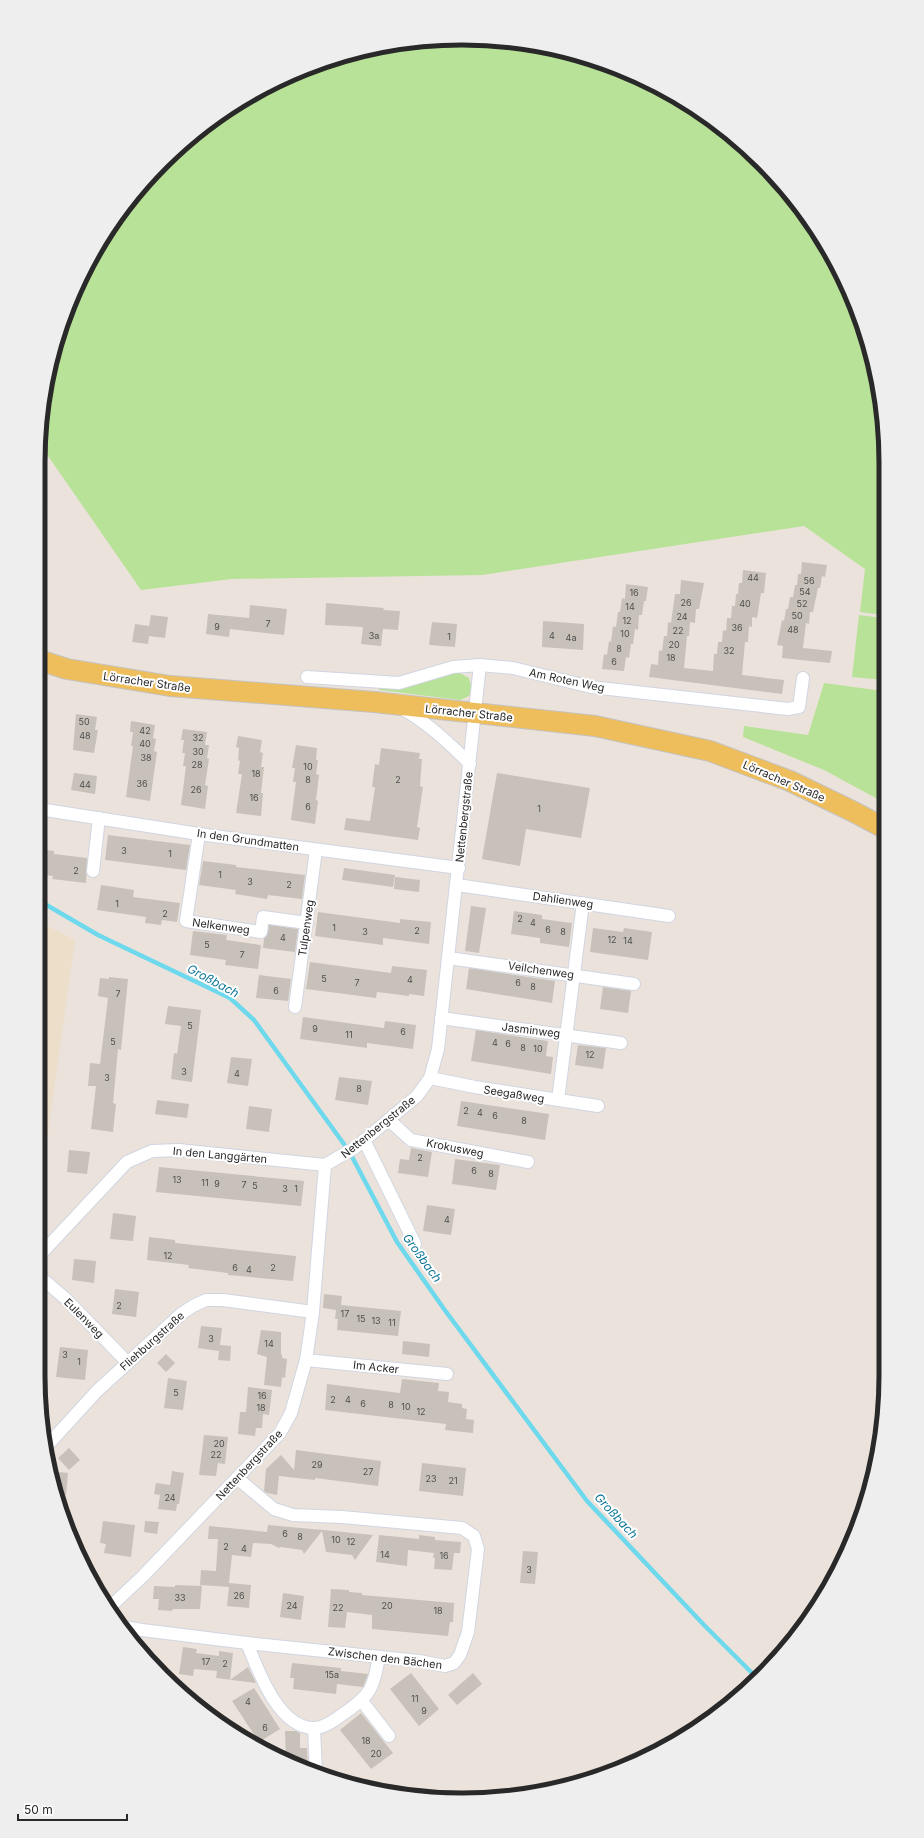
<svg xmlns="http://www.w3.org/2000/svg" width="924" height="1838" viewBox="0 0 924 1838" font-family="Inter,sans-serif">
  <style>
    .education { fill: #eddeca }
    .green { fill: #b8e297 }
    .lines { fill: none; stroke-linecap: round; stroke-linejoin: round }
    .stream { stroke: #6ed8ed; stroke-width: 4.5 }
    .building { fill: #c7c1ba }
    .street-casing { stroke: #d0d5e2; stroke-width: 14 }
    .primary-casing { stroke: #c3c3c3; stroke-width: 22 }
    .street { stroke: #fff; stroke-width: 12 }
    .primary { stroke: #efbe5c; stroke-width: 20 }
    .labels { text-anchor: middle; stroke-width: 4; stroke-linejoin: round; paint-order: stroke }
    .number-label { font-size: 9px; fill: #504f4d }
    .street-label { font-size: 11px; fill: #292929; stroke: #fff }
    .water-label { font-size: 12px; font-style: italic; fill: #0e7698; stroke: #fff }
    .rim { fill: none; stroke: #292929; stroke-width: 5 }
  </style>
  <rect width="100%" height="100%" fill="#ebe3db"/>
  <path class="education" d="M38,921L75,940L42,1175H38Z"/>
  <g class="green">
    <path d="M490,39L572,52L649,82L741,143L799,204L854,300L882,407L883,615L860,612L865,569L804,526L482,575L232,579L141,590L39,443L52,352L82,275L125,204L182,143L250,95L325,61L406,42Z"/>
    <path d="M859,615L883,618V680L852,677Z"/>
    <path d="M458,672L469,678L472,689L469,696L460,700L379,690L380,687L402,688Z"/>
    <path d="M824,683L883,691V802L824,770L743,737L744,726L808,735Z"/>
  </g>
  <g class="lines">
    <path class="stream" d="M38,900L98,935L230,998L254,1020L349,1151L397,1242L444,1309L587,1501L704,1625L758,1679"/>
  </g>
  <g class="building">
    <path d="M802,562L827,565L825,577L822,576L820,588H818L813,612H810L809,624L806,623L803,648L832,651L830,663L782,658L783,646L777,645L782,620L784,621L786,609H788L790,597H793L795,585H797L798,574H801Z"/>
    <path d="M743,570L766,573L764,593H761L757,618L752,617V627L749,626L748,642H745L742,675L784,680L782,694L649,677L651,664L658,665L659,650L662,651L664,636H667L668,622L671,623L675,594H680L681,580L704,583L699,609H696L695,623L690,622L689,636H687L684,668L713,671L714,654H717L718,642H722L723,630L726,631L727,618H731L732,606H735L736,594H738L739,583H742Z"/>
    <path d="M626,584L648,587L646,601H644L642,615H639L638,630L635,629L633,644H631L629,658L626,657L624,671L602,669L604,654L607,655L609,641L611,642L613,626L616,627L618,612H620L622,598L625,599Z"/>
    <path d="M326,603L384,608L383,610L400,611L398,630L383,629L381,646L361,644L363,627L325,625Z"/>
    <path d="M250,605L287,609L284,635L230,629L229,637L206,634L208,614L249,618Z"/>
    <path d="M151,615L168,617L165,638L149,636L148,644L132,642L135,624L149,626Z"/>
    <path d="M543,621L584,624L583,650L542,647Z"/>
    <path d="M432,622L457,624L455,647L429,645Z"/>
    <path d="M76,714L97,717L95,730H98L94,753L73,750Z"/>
    <path d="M131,721L155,725L153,738L156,739L154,751L157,752L150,801L126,797L133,746H131L133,732H130Z"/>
    <path d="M183,729L207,732L205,745H209L207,758L209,759L205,785L208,786L205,809L181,805L186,766H183L185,753H182L184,740H181Z"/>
    <path d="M238,736L262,740L260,752L263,753L261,767H264L261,793H263L261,816L236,813L242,774H238L240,761L238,760L239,748L236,747Z"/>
    <path d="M296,745L317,748L316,760H318L316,774L319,775L316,800L318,801L315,824L291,820L296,782H293L295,768H292Z"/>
    <path d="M381,748L420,753L419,759H422L420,786L423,787L417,827L420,828L418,840L344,830L346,818L370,821L375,787H372L375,764L379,765Z"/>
    <path d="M74,773L97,776L95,794L71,790Z"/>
    <path d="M497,773L590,788L581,838L526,829L520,866L482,859Z"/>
    <path d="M108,835L190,845L186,870L105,860Z"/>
    <path d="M38,849L54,851V854L87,858L86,883L52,879L53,876L38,874Z"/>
    <path d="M203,861L236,865V867L305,875L302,899L268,895L267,899L235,894L236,890L199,885Z"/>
    <path d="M344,868L395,875L393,887L342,880Z"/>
    <path d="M395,877L420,880L419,892L394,889Z"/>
    <path d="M101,885L134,890L133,897L180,903L177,922L162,920L161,925L145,923L146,917L97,910Z"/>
    <path d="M471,906L486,908L479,953L465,951Z"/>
    <path d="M514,911L542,915V919L572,923L569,947L540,943V938L511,934Z"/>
    <path d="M318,912L400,923V919L431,922L429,944L383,938V945L315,936Z"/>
    <path d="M269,925L298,929L295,952L263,948L264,939L268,933Z"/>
    <path d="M593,928L623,932L624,928L652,932L648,960L590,952Z"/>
    <path d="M193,931L227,935L226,940L261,945L258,969L225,965L226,960L190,955Z"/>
    <path d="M310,962L391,973L392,966L427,970L424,996L409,994V996L377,992L376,998L306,989Z"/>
    <path d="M469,968L555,981L552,1003L466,989Z"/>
    <path d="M259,975L291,979L288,1001L256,998Z"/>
    <path d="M109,977L128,979L121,1050L118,1049L113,1103L116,1104L113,1132L91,1129L96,1086H88L90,1063L100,1064L108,998L98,996L100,978L109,979Z"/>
    <path d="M603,987L631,991L628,1013L600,1009Z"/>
    <path d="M168,1006L201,1010L192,1082L171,1079L174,1053L177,1054L181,1026L165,1024Z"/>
    <path d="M303,1017L384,1028L385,1021L416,1025L413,1049L367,1043V1048L300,1039Z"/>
    <path d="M476,1030L548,1041L546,1056L553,1057L551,1074L471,1061Z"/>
    <path d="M578,1045L606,1048L603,1069L575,1065Z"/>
    <path d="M231,1057L252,1059L248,1086L227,1083Z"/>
    <path d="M339,1077L372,1081L368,1105L335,1100Z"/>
    <path d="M157,1100L189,1104L187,1118L155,1114Z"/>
    <path d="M461,1101L549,1114L545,1140L457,1126Z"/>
    <path d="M249,1106L272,1109L269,1132L246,1129Z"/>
    <path d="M411,1148L432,1152L428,1177L398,1173L400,1159L409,1160Z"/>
    <path d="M69,1150L90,1152L87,1174L67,1172Z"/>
    <path d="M455,1159L500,1165L496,1190L452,1184Z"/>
    <path d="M159,1167L304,1181L301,1206L156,1192Z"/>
    <path d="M427,1205L455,1209L451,1235L423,1231Z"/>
    <path d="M113,1213L136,1216L133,1241L110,1239Z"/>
    <path d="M149,1237L175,1240V1243L296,1256L293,1281L228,1275V1273L188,1268L189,1265L147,1260Z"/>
    <path d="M74,1259L96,1261L94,1283L72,1280Z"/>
    <path d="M115,1289L139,1292L136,1317L112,1314Z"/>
    <path d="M324,1294L342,1296L341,1305L401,1311L398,1336L337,1330L338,1319H335L336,1310L323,1308Z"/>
    <path d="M201,1326L222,1328L220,1345L231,1346L230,1361L218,1360L219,1351L198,1348Z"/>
    <path d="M261,1330L281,1332V1354L282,1355V1358L287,1359L285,1378L282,1377L281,1387L264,1385L267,1357L257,1354Z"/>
    <path d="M403,1341L430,1344L429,1357L402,1354Z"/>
    <path d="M60,1347L88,1350L85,1380L56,1377Z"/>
    <path d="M166,1354L175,1363L166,1372L157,1363Z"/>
    <path d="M168,1378L187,1381L183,1410L164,1408Z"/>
    <path d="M402,1379L439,1383L438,1391L449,1392L448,1402L462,1404V1408L467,1409L466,1419L474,1420L473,1433L445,1430L446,1424L325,1410L327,1384L400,1393Z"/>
    <path d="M248,1387L272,1390L269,1415L263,1414L262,1428H256L255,1436L238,1434L240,1412H246Z"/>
    <path d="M204,1435L228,1437L225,1464L218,1463L216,1476L199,1475Z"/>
    <path d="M69,1448L80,1460L69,1470L58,1458Z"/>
    <path d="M296,1450L381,1461L378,1486L315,1478V1480L279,1476L277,1495L267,1493L264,1491L266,1469L281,1455L294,1470Z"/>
    <path d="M422,1463L466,1468L463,1496L419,1491Z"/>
    <path d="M49,1471L68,1473L66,1495L55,1493Z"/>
    <path d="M172,1471L184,1473L179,1504H177L176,1511L158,1509L160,1495L154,1494L156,1483L170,1485Z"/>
    <path d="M103,1521L135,1525L131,1557L104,1553L106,1544L100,1543Z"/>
    <path d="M145,1521L159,1522L157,1534L144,1532Z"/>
    <path d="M268,1525L323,1530L373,1535L355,1560L352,1555L326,1552L322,1531L304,1554L302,1550L281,1547L279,1548L271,1544L253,1543L251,1557L232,1555L229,1583L251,1585L249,1608L227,1606L229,1587L200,1585L201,1570L216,1571L218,1539H208L209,1526L267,1532Z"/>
    <path d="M379,1535L419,1539V1535L435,1537V1540L461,1542L460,1553H454L452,1570L434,1569L435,1558H433L434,1553L408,1550L407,1566L376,1562Z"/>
    <path d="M523,1551L538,1552L535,1584L520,1583Z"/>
    <path d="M175,1585L202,1586L200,1609H173L172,1611L158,1610L159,1599H153L154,1586L175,1587Z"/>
    <path d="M331,1589L349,1590V1592L362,1593V1595L454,1603L453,1622H450L448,1636L372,1629V1615L347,1612L345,1628L328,1627Z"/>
    <path d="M283,1593L304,1596L301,1620L280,1617Z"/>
    <path d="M183,1647L197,1649L196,1653L219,1656V1651L233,1653L230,1680L248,1667L256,1683L216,1678L217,1671L194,1669L193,1676L179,1674Z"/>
    <path d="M292,1663L341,1668V1671L368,1674L363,1687L337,1684L336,1694L293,1689L294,1678H290Z"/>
    <path d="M411,1673L439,1709L419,1726L390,1689Z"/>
    <path d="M473,1673L482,1684L457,1705L448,1695Z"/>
    <path d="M254,1688L280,1729L259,1742L232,1701Z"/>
    <path d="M361,1713L393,1753L371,1769L340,1730Z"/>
    <path d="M285,1731H296L300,1733V1748H307L308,1770L286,1761Z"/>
  </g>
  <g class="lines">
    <defs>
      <g id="street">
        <path d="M307,677L399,683L453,667L480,665L513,668L591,687L788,709L799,707L803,678"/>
        <path d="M403,709C429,724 449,743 470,764"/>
        <path d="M39,809L199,834L459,868"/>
        <path d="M199,834L186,921L261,932L263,917L307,923"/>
        <path d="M93,871L99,818"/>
        <path d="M457,885L669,916"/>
        <path d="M448,958L634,984"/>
        <path d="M295,1007L316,850"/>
        <path d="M441,1018L621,1043"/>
        <path d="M430,1078L475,1087L598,1106"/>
        <path d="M558,1100L583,903"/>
        <path d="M389,1120L411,1140L528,1162"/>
        <path d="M364,1140L415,1244"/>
        <path d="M325,1165L356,1147L417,1096L430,1078L438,1049L480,665"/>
        <path d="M38,1257L127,1162L152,1151L179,1150L325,1165"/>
        <path d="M38,1275L66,1299L128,1363"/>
        <path d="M306,1360L447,1374"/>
        <path d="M45,1448L97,1391L181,1314L193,1306L206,1300H223L313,1312"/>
        <path d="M109,1608L143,1576L280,1433L291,1413L306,1360L313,1312L325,1165"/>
        <path d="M111,1612L124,1627L142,1630L247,1643L419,1661L445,1666L454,1663L460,1655L468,1632L478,1549L474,1536L462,1528L342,1517L293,1515L274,1509L237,1478"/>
        <path d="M247,1643C258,1670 278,1728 314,1728C324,1728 335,1720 343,1714C371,1695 373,1689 379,1657"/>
        <path d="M361,1700L389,1736"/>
        <path d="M314,1728L316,1773"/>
      </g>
      <path id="primary" d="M39,660L67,669L170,686L374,702L595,726L710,751L790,781L854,812L884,828"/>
    </defs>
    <use href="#street" class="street-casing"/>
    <use href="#primary" class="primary-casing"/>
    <use href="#street" class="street"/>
    <use href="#primary" class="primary"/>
  </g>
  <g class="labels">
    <g class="number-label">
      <text x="753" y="581">44</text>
      <text x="809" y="584">56</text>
      <text x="805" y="595">54</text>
      <text x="634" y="596">16</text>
      <text x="686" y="606">26</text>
      <text x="745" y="607">40</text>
      <text x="802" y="607">52</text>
      <text x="630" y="610">14</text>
      <text x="797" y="619">50</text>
      <text x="682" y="620">24</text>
      <text x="627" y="624">12</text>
      <text x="268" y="627">7</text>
      <text x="217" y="630">9</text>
      <text x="737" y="631">36</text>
      <text x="793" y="633">48</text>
      <text x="678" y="634">22</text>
      <text x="625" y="637">10</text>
      <text x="374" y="639">3a</text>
      <text x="552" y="639">4</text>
      <text x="449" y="640">1</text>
      <text x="571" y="641">4a</text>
      <text x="674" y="648">20</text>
      <text x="619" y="652">8</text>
      <text x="729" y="654">32</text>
      <text x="671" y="661">18</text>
      <text x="614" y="665">6</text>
      <text x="84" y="725">50</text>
      <text x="145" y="734">42</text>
      <text x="85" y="739">48</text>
      <text x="198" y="741">32</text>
      <text x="145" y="747">40</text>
      <text x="198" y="755">30</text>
      <text x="146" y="761">38</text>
      <text x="197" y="768">28</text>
      <text x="308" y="770">10</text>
      <text x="256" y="777">18</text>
      <text x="308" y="783">8</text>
      <text x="398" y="783">2</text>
      <text x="142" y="787">36</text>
      <text x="85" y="788">44</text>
      <text x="196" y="793">26</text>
      <text x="254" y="801">16</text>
      <text x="308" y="810">6</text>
      <text x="539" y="812">1</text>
      <text x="124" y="854">3</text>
      <text x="170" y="857">1</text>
      <text x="76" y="874">2</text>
      <text x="220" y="878">1</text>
      <text x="250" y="885">3</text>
      <text x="289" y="888">2</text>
      <text x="117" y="907">1</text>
      <text x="165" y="917">2</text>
      <text x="520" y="922">2</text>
      <text x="533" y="926">4</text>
      <text x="334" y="931">1</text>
      <text x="548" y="933">6</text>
      <text x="417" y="934">2</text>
      <text x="365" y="935">3</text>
      <text x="563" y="935">8</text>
      <text x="283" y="941">4</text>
      <text x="612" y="943">12</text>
      <text x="628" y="944">14</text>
      <text x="207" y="948">5</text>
      <text x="242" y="958">7</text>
      <text x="324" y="982">5</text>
      <text x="410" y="983">4</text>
      <text x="357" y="986">7</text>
      <text x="518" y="986">6</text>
      <text x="533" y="990">8</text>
      <text x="276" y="994">6</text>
      <text x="118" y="997">7</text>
      <text x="190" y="1029">5</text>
      <text x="315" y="1032">9</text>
      <text x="403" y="1035">6</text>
      <text x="349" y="1038">11</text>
      <text x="113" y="1045">5</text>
      <text x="495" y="1046">4</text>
      <text x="508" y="1047">6</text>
      <text x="523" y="1051">8</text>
      <text x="538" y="1052">10</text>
      <text x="590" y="1058">12</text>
      <text x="184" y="1075">3</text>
      <text x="237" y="1077">4</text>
      <text x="107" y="1081">3</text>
      <text x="359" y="1092">8</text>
      <text x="466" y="1114">2</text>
      <text x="480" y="1116">4</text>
      <text x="495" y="1119">6</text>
      <text x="524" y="1124">8</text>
      <text x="420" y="1161">2</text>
      <text x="474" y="1174">6</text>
      <text x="491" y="1177">8</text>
      <text x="177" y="1183">13</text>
      <text x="205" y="1186">11</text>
      <text x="217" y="1187">9</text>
      <text x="244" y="1188">7</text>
      <text x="255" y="1189">5</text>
      <text x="285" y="1192">3</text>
      <text x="296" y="1192">1</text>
      <text x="447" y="1223">4</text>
      <text x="168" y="1259">12</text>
      <text x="235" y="1271">6</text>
      <text x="273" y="1271">2</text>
      <text x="249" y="1273">4</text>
      <text x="119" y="1309">2</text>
      <text x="345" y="1317">17</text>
      <text x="361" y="1322">15</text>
      <text x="376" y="1324">13</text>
      <text x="392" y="1326">11</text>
      <text x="211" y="1342">3</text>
      <text x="269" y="1347">14</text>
      <text x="65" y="1358">3</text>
      <text x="79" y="1365">1</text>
      <text x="176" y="1396">5</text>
      <text x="262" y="1399">16</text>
      <text x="333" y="1403">2</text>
      <text x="348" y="1403">4</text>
      <text x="363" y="1407">6</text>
      <text x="391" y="1408">8</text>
      <text x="406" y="1410">10</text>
      <text x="261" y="1411">18</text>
      <text x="421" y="1415">12</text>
      <text x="219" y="1447">20</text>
      <text x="216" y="1458">22</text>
      <text x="317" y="1468">29</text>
      <text x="368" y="1475">27</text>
      <text x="431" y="1482">23</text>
      <text x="453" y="1484">21</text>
      <text x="170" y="1501">24</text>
      <text x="285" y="1537">6</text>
      <text x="300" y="1540">8</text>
      <text x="336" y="1543">10</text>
      <text x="351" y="1545">12</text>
      <text x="226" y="1550">2</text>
      <text x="244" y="1552">4</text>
      <text x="385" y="1558">14</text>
      <text x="444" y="1559">16</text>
      <text x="529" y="1573">3</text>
      <text x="239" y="1599">26</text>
      <text x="180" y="1601">33</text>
      <text x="292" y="1609">24</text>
      <text x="387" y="1609">20</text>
      <text x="338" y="1611">22</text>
      <text x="438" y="1614">18</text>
      <text x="206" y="1665">17</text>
      <text x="225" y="1667">2</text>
      <text x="332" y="1678">15a</text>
      <text x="415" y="1702">11</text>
      <text x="248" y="1705">4</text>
      <text x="424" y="1714">9</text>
      <text x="265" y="1731">6</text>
      <text x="366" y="1744">18</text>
      <text x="376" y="1757">20</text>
    </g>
    <g class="street-label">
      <text transform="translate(567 680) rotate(12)" y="4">Am Roten Weg</text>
      <text transform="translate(147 682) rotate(8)" y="4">Lörracher Straße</text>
      <text transform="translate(469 713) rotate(6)" y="4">Lörracher Straße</text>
      <text transform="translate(784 781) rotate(23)" y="4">Lörracher Straße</text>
      <text transform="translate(464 817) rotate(-84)" y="4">Nettenbergstraße</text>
      <text transform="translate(248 840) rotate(8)" y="4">In den Grundmatten</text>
      <text transform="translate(563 900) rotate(8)" y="4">Dahlienweg</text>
      <text transform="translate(221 926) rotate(8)" y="4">Nelkenweg</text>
      <text transform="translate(306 928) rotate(-82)" y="4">Tulpenweg</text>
      <text transform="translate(541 970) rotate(8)" y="4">Veilchenweg</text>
      <text transform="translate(531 1030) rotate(7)" y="4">Jasminweg</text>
      <text transform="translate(514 1094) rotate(9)" y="4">Seegaßweg</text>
      <text transform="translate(378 1127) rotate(-39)" y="4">Nettenbergstraße</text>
      <text transform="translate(455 1148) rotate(11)" y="4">Krokusweg</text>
      <text transform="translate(220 1155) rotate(5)" y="4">In den Langgärten</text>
      <text transform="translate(84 1318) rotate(45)" y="4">Eulenweg</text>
      <text transform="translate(152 1341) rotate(-42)" y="4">Fliehburgstraße</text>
      <text transform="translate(376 1367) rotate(6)" y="4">Im Acker</text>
      <text transform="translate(249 1465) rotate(-47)" y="4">Nettenbergstraße</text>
      <text transform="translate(385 1658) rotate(7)" y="4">Zwischen den Bächen</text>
    </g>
    <g class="water-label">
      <text transform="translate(213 981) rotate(28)" y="4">Großbach</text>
      <text transform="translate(422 1258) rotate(54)" y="4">Großbach</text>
      <text transform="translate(616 1516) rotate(47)" y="4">Großbach</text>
    </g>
  </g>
  <path d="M0 0H924V1838H0ZM462 45H462A417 417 0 0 1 879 462V1376A417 417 0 0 1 462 1793H462A417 417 0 0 1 45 1376V462A417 417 0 0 1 462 45Z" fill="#eee" fill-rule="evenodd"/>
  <path class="rim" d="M462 45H462A417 417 0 0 1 879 462V1376A417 417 0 0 1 462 1793H462A417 417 0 0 1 45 1376V462A417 417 0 0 1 462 45Z"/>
  <path d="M18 1814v6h109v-6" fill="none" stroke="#292929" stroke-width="2"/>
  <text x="24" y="1814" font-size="12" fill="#292929" stroke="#ffffff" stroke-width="3" paint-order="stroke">50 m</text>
</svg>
